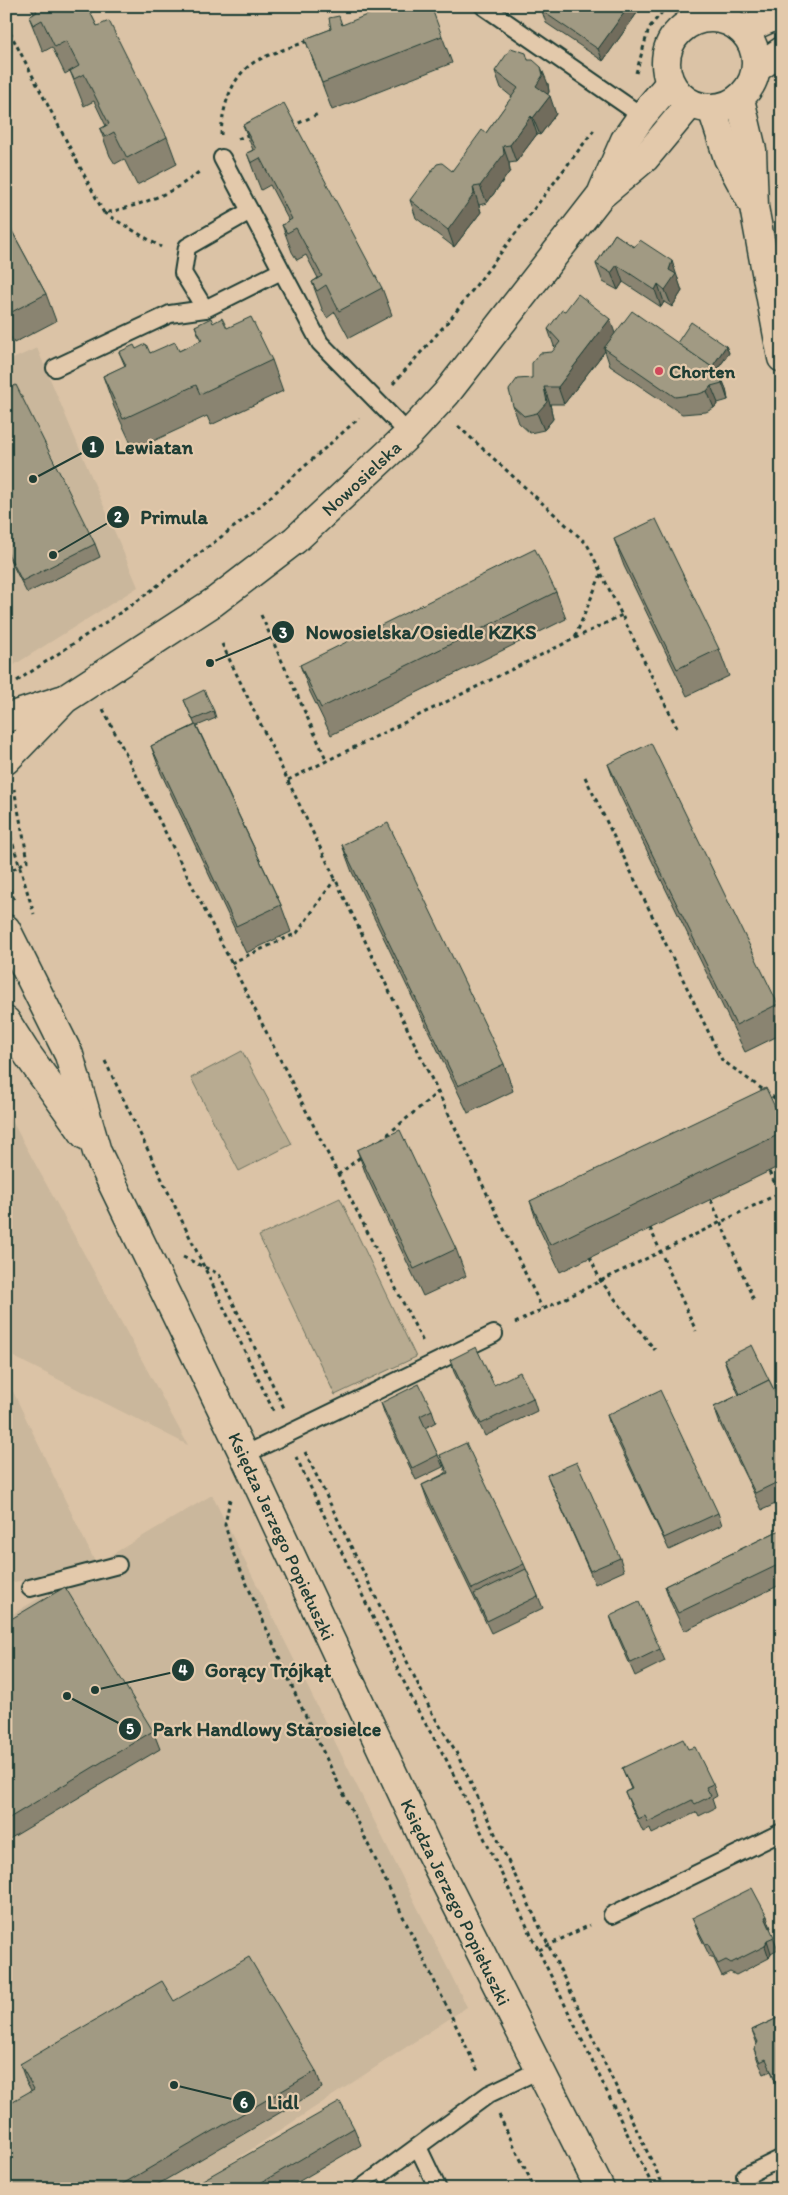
<svg xmlns="http://www.w3.org/2000/svg" width="788" height="2195" viewBox="0 0 788 2195" font-family="Itim,sans-serif">
  <style>
    .built { fill: #cab79c }
    .green { fill: #b8ab91; stroke: #6c7462 }
    .lines { fill: none; stroke-linecap: round; stroke-linejoin: round }
    .lane-casing { stroke: #1f3d34; stroke-width: 20 }
    .street-casing { stroke: #1f3d34; stroke-width: 31 }
    .secondary-casing { stroke: #1f3d34; stroke-width: 31 }
    .path { stroke: #1f3d34; stroke-width: 3; stroke-dasharray: 4 4; stroke-linecap: butt }
    .lane { stroke: #e3c9ab; stroke-width: 16 }
    .street { stroke: #e3c9ab; stroke-width: 28 }
    .secondary { stroke: #e3c9ab; stroke-width: 28 }
    .wall { fill: #8a8471; stroke: #1f3d34 }
    .shaded-wall { fill: #716c5c; stroke: #1f3d34 }
    .building { fill: #a19a83; stroke: #1f3d34 }
    .poi-dot { fill: #d1495b; stroke: #e3c9ab; stroke-width: 2 }
    .labels { text-anchor: middle; stroke-width: 4.5; stroke-linejoin: round; paint-order: stroke }
    .poi-label { font-size: 19px; font-weight: bold; fill: #1f3d34; stroke: #e3c9ab; text-anchor: start }
    .street-label { font-size: 19px; fill: #1f3d34; stroke: #e3c9ab }
    .leader { fill: none; stroke: #1f3d34; stroke-width: 2 }
    .callout-dot { fill: #1f3d34; stroke: #e3c9ab; stroke-width: 2 }
    .mark-label { font-size: 15px; text-anchor: middle; font-weight: bold; fill: #fff }
    .callout-label { font-size: 20px; text-anchor: middle; font-weight: bold; fill: #1f3d34; stroke: #e3c9ab; stroke-width: 4.5; stroke-linejoin: round; paint-order: stroke }
  </style>
  <rect width="100%" height="100%" fill="#dbc3a6"/>
  <filter id="ink" filterUnits="userSpaceOnUse"><feTurbulence type="fractalNoise" baseFrequency=".02" numOctaves="2"/><feDisplacementMap in="SourceGraphic" scale="10" xChannelSelector="R" yChannelSelector="G"/><feConvolveMatrix kernelMatrix="1 2 1 2 8 2 1 2 1" color-interpolation-filters="sRGB"/></filter>
  <g filter="url(#ink)">
    <g class="built">
      <path d="M37,348L138,587L6,670V362Z"/>
      <path d="M6,1110L188,1445L6,1353Z"/>
      <path d="M6,1377L96,1564L212,1495L467,2007L191,2189H6V1618L83,1572L6,1583Z"/>
    </g>
    <g class="green">
      <path d="M242,1051L292,1144L239,1171L191,1078Z"/>
      <path d="M340,1198L416,1357L335,1395L259,1236Z"/>
    </g>
    <g class="lines">
      <defs>
        <g id="lane">
          <path d="M483,6L642,116"/>
          <path d="M222,158L320,343L409,434"/>
          <path d="M205,309L183,273L187,247L250,211"/>
          <path d="M55,368L170,314L205,309L281,271"/>
          <path d="M244,1455L494,1334"/>
          <path d="M30,1588L118,1565"/>
          <path d="M612,1915L782,1832"/>
          <path d="M418,2147L438,2189"/>
          <path d="M745,2176L782,2158"/>
          <path d="M360,2189L489,2094L539,2070"/>
        </g>
        <g id="street">
          <path d="M744,30L782,13"/>
          <path d="M757,68L782,51"/>
          <path d="M740,99L752,150L754,207L782,358"/>
          <path d="M712,109L728,158L751,201"/>
        </g>
        <g id="secondary">
          <circle cx="711" cy="63" r="45"/>
          <path d="M603,190L625,140L642,116L670,83"/>
          <path d="M6,718L61,700"/>
          <path d="M6,760L65,699L214,602L295,540L409,434L446,394L600,196L645,158L690,104"/>
          <path d="M6,929L69,1055L97,1152L244,1455L426,1844L600,2189"/>
          <path d="M6,1021L25,1051L85,1135"/>
        </g>
      </defs>
      <use href="#lane" class="lane-casing"/>
      <use href="#street" class="street-casing"/>
      <use href="#secondary" class="secondary-casing"/>
      <g class="path">
        <path d="M6,25L104,213C139,206 173,194 200,171"/>
        <path d="M636,73L649,28L667,6"/>
        <path d="M291,123L297,124L320,113"/>
        <path d="M221,135C222,110 230,78 253,63C269,53 290,48 308,41"/>
        <path d="M238,139L250,134"/>
        <path d="M104,213L161,247"/>
        <path d="M393,384L452,317L594,130"/>
        <path d="M458,426L587,544L677,728"/>
        <path d="M261,615L327,761"/>
        <path d="M575,637L601,574"/>
        <path d="M222,644L542,1308"/>
        <path d="M17,681L136,602L251,514L359,418"/>
        <path d="M103,709L423,1342"/>
        <path d="M585,777L722,1060L780,1102L782,1106"/>
        <path d="M288,780L622,615"/>
        <path d="M6,821L34,914"/>
        <path d="M6,874L28,860L14,789"/>
        <path d="M6,881L14,899"/>
        <path d="M231,963L297,933L335,879"/>
        <path d="M105,1061L275,1414"/>
        <path d="M381,1140L438,1092"/>
        <path d="M769,1172L782,1197"/>
        <path d="M338,1175L363,1155"/>
        <path d="M711,1200L755,1303"/>
        <path d="M650,1228L696,1331"/>
        <path d="M183,1257L219,1274L284,1408"/>
        <path d="M590,1257L600,1280L655,1350"/>
        <path d="M515,1323L782,1192"/>
        <path d="M305,1452L432,1713L455,1750L665,2189"/>
        <path d="M296,1457L417,1709L446,1759L654,2189"/>
        <path d="M230,1499L225,1525L234,1555L298,1700L478,2071"/>
        <path d="M539,1950L590,1925"/>
        <path d="M499,2115L535,2189"/>
      </g>
      <use href="#lane" class="lane"/>
      <use href="#street" class="street"/>
      <use href="#secondary" class="secondary"/>
    </g>
    <g class="wall">
      <path d="M30,6H87L97,26L167,137L177,164L137,185L124,159L115,164L110,156L100,129L106,126L94,101L84,106L70,71L65,74L52,47L43,52L29,17L34,14Z"/>
      <path d="M545,6H642L603,61L546,23L542,11Z"/>
      <path d="M342,25L442,36L452,63L332,110L305,39Z"/>
      <path d="M529,60L548,84L549,92L547,95L556,114L540,135L537,134L516,162L509,163L510,171L487,203L479,205L481,212L454,247L416,218L410,200L452,171L486,133L512,97L501,88L495,71Z"/>
      <path d="M243,125L382,288L392,315L349,338L335,312L327,318L322,309L312,282L318,278L306,255L297,260L292,252L282,225L289,221L270,185L261,190L257,180L247,153L253,150Z"/>
      <path d="M6,220L46,294L56,321L14,343L6,328Z"/>
      <path d="M615,234L678,278V280L682,291L672,307L664,302L661,307L623,282L618,290L603,282L596,264Z"/>
      <path d="M213,323L227,328L272,360L283,391L211,425L207,416L134,450L114,407L103,376L125,366L119,352L136,349L150,353L179,351L201,341L195,326Z"/>
      <path d="M548,329L615,334L677,343L726,346L729,353L717,370L719,372L726,389L728,400L718,403L714,408L706,412L682,414L610,366L605,351L564,404H550L553,419L544,430L530,433L519,423L513,406L532,378L556,348L554,346Z"/>
      <path d="M6,390L95,544L100,557L27,593L6,552Z"/>
      <path d="M614,539L719,649L729,676L687,696L624,566Z"/>
      <path d="M556,592L566,619L331,735L310,692L300,665Z"/>
      <path d="M184,700L214,711L216,718L197,726L281,905L291,932L246,953L161,773L151,746L195,725Z"/>
      <path d="M608,764L778,1004L782,1014V1034L745,1052L618,791Z"/>
      <path d="M342,845L504,1064L513,1091L468,1113L352,872Z"/>
      <path d="M782,1122V1165L560,1272L539,1228L530,1201Z"/>
      <path d="M357,1150L456,1249L466,1276L423,1296L367,1177Z"/>
      <path d="M724,1359L769,1380L782,1406V1501L762,1510L720,1424L714,1407L739,1395L728,1371Z"/>
      <path d="M450,1360L494,1385L533,1398L537,1411L485,1436L454,1372Z"/>
      <path d="M381,1403L432,1410L436,1422L425,1428L438,1455L443,1467L416,1480L385,1415Z"/>
      <path d="M607,1415L718,1513L722,1525L669,1550L611,1428Z"/>
      <path d="M440,1455L524,1564L538,1596L543,1608L491,1633L428,1502L422,1485L446,1473Z"/>
      <path d="M547,1475L620,1558L624,1571L595,1584L552,1487Z"/>
      <path d="M782,1529V1584L684,1631L671,1603L665,1586Z"/>
      <path d="M610,1616L660,1649L665,1661L635,1676L614,1628Z"/>
      <path d="M6,1622L153,1731L160,1749L6,1841Z"/>
      <path d="M688,1749L713,1784L717,1796L712,1799L715,1808L699,1816L697,1812L652,1834L650,1828L643,1832L630,1804L625,1792L631,1789L622,1768Z"/>
      <path d="M692,1918L771,1928L770,1929L778,1949L771,1953L769,1958L736,1975L730,1972L722,1976L713,1957H710L697,1930Z"/>
      <path d="M174,2001L316,2071L322,2088L150,2189H6L31,2090L26,2081L20,2064Z"/>
      <path d="M782,2016V2096L771,2071L764,2074L758,2061L754,2049L757,2044L752,2030Z"/>
      <path d="M354,2128L361,2145L286,2189H187Z"/>
    </g>
    <g class="shaded-wall">
      <path d="M629,6H642L603,61L598,49Z"/>
      <path d="M541,67L548,84L549,92L542,104L536,86Z"/>
      <path d="M550,96L556,114L540,135L533,118Z"/>
      <path d="M531,116L537,134L516,162L510,145Z"/>
      <path d="M503,146L509,163L510,171L487,203L480,186Z"/>
      <path d="M473,187L481,212L454,247L448,230Z"/>
      <path d="M672,261L682,291L672,307L665,290L669,270Z"/>
      <path d="M617,265L623,282L618,290L611,273Z"/>
      <path d="M658,284L664,302L661,307L655,290Z"/>
      <path d="M610,319L616,336L604,348L605,351L564,404L558,387Z"/>
      <path d="M726,346L729,353L712,377L710,370Z"/>
      <path d="M719,372L726,389L728,400L722,383Z"/>
      <path d="M711,386L718,403L714,408L707,391Z"/>
      <path d="M544,387L550,404L553,419L544,430L537,413Z"/>
      <path d="M767,1916L771,1928L769,1929L765,1917Z"/>
      <path d="M767,1940L771,1953L769,1958L765,1946Z"/>
    </g>
    <g class="building">
      <path d="M34,6H87L97,26L109,21L167,137L127,158L114,132L105,137L100,129L109,124L84,74L74,79L70,71L79,66L66,41L55,47L42,20L33,25L29,17L37,12Z"/>
      <path d="M389,6H431L442,36L322,83L305,39L331,29L329,18L339,16L342,25Z"/>
      <path d="M545,6H629L598,49L542,11Z"/>
      <path d="M511,48L526,53L528,60H533L541,67L543,75L536,86L550,96L533,118L531,116L510,145L503,146L504,154L480,186L473,187L474,194L448,230L410,200L437,164L442,163L452,171L482,130L486,133L518,88L495,71Z"/>
      <path d="M284,103L382,288L339,311L326,285L317,291L312,282L322,276L296,228L287,233L282,225L292,219L260,158L251,163L247,153L256,149L243,125Z"/>
      <path d="M6,220L46,294L6,315Z"/>
      <path d="M615,234L634,247L640,240L672,261L669,270L676,274L665,290L658,284L655,290L617,265L611,273L596,264Z"/>
      <path d="M578,294L610,319L558,387H544L547,402L537,413L524,416L513,406L509,390L517,379L532,378V363L540,353L552,352L560,342L548,329L562,310L565,311Z"/>
      <path d="M632,311L719,372L722,383L711,386L707,391L699,394L675,397L604,348Z"/>
      <path d="M251,317L272,360L200,394L196,385L123,419L103,376L126,365L119,352L134,345L136,349L146,344L150,353L175,342L179,351L202,340L195,326L211,318L213,323L222,318L227,328Z"/>
      <path d="M691,322L726,346L712,367L677,343Z"/>
      <path d="M16,385L95,544L22,581L6,549V390Z"/>
      <path d="M656,519L719,649L677,669L614,539Z"/>
      <path d="M535,549L556,592L321,708L300,665Z"/>
      <path d="M204,690L214,711L193,720L184,700Z"/>
      <path d="M196,725L281,905L236,926L151,746Z"/>
      <path d="M651,743L778,1004L736,1025L608,764Z"/>
      <path d="M388,823L504,1064L458,1086L342,845Z"/>
      <path d="M766,1088L782,1122V1133L550,1245L530,1201Z"/>
      <path d="M400,1130L456,1249L414,1269L357,1150Z"/>
      <path d="M752,1345L769,1380L740,1394L724,1359Z"/>
      <path d="M476,1347L494,1385L520,1372L533,1398L481,1424L450,1360Z"/>
      <path d="M769,1380L782,1406V1480L755,1493L714,1407Z"/>
      <path d="M419,1384L432,1410L420,1416L438,1455L412,1468L381,1403Z"/>
      <path d="M660,1390L718,1513L664,1538L607,1415Z"/>
      <path d="M466,1443L524,1564L472,1589L422,1485L448,1473L440,1455Z"/>
      <path d="M577,1462L620,1558L590,1571L547,1475Z"/>
      <path d="M782,1529V1563L678,1613L665,1586Z"/>
      <path d="M526,1569L538,1596L487,1621L474,1594Z"/>
      <path d="M65,1587L153,1731L6,1820V1622Z"/>
      <path d="M639,1602L660,1649L631,1663L610,1616Z"/>
      <path d="M683,1739L688,1749L695,1747L713,1784L706,1787L711,1796L695,1804L692,1800L648,1822L645,1816L638,1819L625,1792L632,1789L622,1768Z"/>
      <path d="M752,1888L767,1916L765,1917L774,1937L767,1940L765,1946L731,1963L726,1960L718,1964L708,1944L706,1945L692,1918Z"/>
      <path d="M249,1957L316,2071L114,2189H6V2105L34,2089L20,2064L162,1981L174,2001Z"/>
      <path d="M782,2016V2081L777,2084L766,2059L760,2062L754,2049L758,2042L752,2030Z"/>
      <path d="M340,2102L354,2128L250,2189H187Z"/>
      <path d="M380,2180L384,2189H363Z"/>
    </g>
  </g>
  <circle class="poi-dot" cx="659" cy="371" r="5"/>
  <g class="labels">
    <g class="poi-label">
      <text x="669" y="378">Chorten</text>
    </g>
    <g class="street-label">
      <text transform="translate(361 478) rotate(-43)" y="7">Nowosielska</text>
      <text transform="translate(282 1536) rotate(65)" y="7">Księdza Jerzego Popiełuszki</text>
      <text transform="translate(456 1902) rotate(64)" y="7">Księdza Jerzego Popiełuszki</text>
    </g>
  </g>
  <path class="leader" d="M33 479L93 447M53 555L118 517M210 663L283 632M95 1690L183 1670M67 1696L130 1729M174 2085L244 2102"/>
  <g class="callout-dot">
    <circle cx="33" cy="479" r="5"/>
    <circle cx="53" cy="555" r="5"/>
    <circle cx="210" cy="663" r="5"/>
    <circle cx="95" cy="1690" r="5"/>
    <circle cx="67" cy="1696" r="5"/>
    <circle cx="174" cy="2085" r="5"/>
    <circle cx="93" cy="447" r="12"/>
    <circle cx="118" cy="517" r="12"/>
    <circle cx="283" cy="632" r="12"/>
    <circle cx="183" cy="1670" r="12"/>
    <circle cx="130" cy="1729" r="12"/>
    <circle cx="244" cy="2102" r="12"/>
  </g>
  <g class="mark-label">
    <text x="93" y="452">1</text>
    <text x="118" y="522">2</text>
    <text x="283" y="638">3</text>
    <text x="183" y="1675">4</text>
    <text x="130" y="1734">5</text>
    <text x="244" y="2108">6</text>
  </g>
  <g class="callout-label">
    <text x="154" y="454">Lewiatan</text>
    <text x="174" y="524">Primula</text>
    <text x="421" y="639">Nowosielska/Osiedle KZKS</text>
    <text x="268" y="1677">Gorący Trójkąt</text>
    <text x="267" y="1736">Park Handlowy Starosielce</text>
    <text x="283" y="2109">Lidl</text>
  </g>
  <rect width="788" height="2195" fill="none" stroke="#e3c9ab" stroke-width="25"/>
  <rect x="12" y="12" width="763" height="2170" fill="none" stroke="#1f3d34" stroke-width="2" filter="url(#ink)"/>
</svg>
